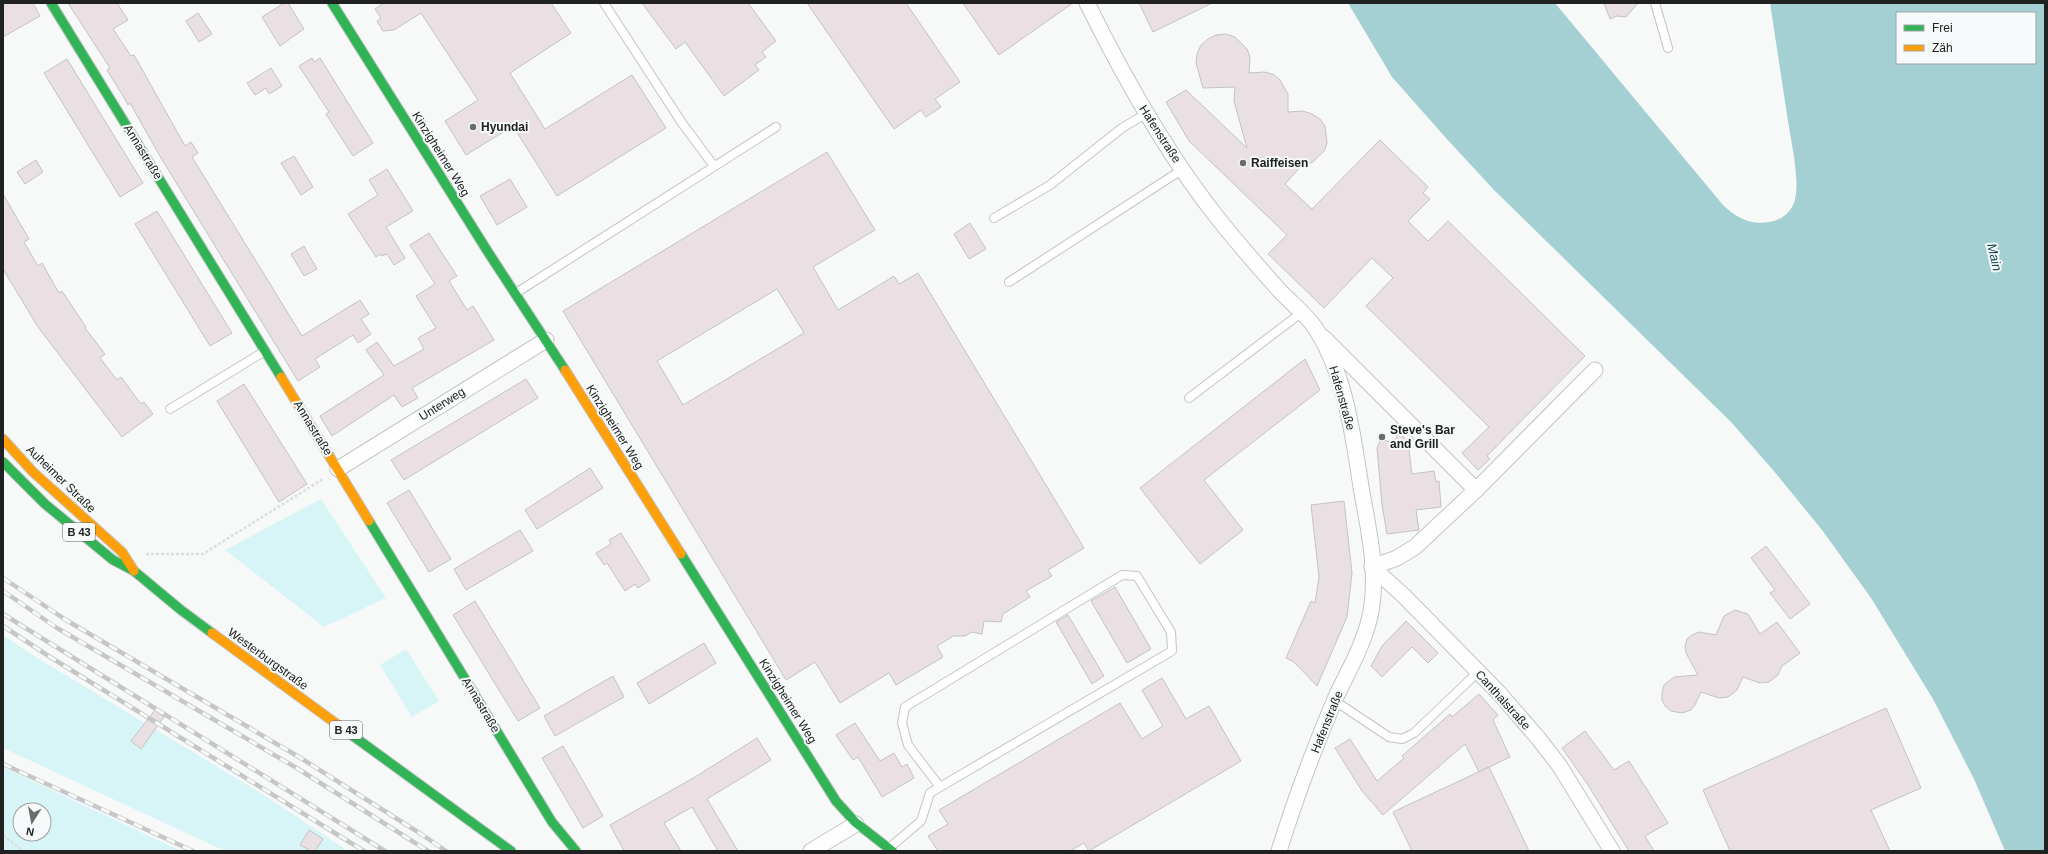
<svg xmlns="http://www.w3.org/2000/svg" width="2048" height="854" viewBox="0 0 2048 854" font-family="Arial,sans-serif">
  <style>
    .green { fill: #d7f4f6; fill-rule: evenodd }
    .water { fill: #a5d0d3; fill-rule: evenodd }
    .building { fill: #eae0e3; stroke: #c3c3c4; fill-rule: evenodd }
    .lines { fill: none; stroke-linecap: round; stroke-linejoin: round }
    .lane-casing { stroke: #c3c5c5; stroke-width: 10 }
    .street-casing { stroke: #c3c5c5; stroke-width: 17 }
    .fast-casing { stroke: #c3c5c5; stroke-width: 11 }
    .slow-casing { stroke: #c3c5c5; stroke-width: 11 }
    .path { stroke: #dddede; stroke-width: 2.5; stroke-dasharray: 3 2; stroke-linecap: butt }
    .lane { stroke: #fefefe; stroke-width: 8 }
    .street { stroke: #fefefe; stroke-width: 15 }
    .fast { stroke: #30b455; stroke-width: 9 }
    .slow { stroke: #ff9f0a; stroke-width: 9 }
    .rail-casing { stroke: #c6c6c6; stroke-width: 4.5 }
    .rail { stroke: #f6fafa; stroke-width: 3; stroke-dasharray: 9; stroke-linecap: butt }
    .poi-dot { fill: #6b6d6d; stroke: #f6fafa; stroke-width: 1.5 }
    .labels { text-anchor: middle; stroke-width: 4; stroke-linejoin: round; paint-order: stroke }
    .shield { fill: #f6fafa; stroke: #606262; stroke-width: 1 }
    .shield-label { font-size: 11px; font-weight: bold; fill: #202121 }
    .poi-label { font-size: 12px; font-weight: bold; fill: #202121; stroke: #f6fafa; text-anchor: start }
    .street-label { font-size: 12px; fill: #202121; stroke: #f6fafa }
    .water-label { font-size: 13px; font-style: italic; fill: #10484c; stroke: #f6fafa }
  </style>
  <rect width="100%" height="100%" fill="#f7f9f9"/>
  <g class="green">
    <path d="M321,499L386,598L324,627L225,550Z"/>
    <path d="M3,635L39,659L264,795L348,851H225L3,748Z"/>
    <path d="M406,649L439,701L412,717L380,665Z"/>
    <path d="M3,767L181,851H3ZM20,810H44V834H20Z"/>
  </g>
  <path class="water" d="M1348,3H1555L1723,205C1737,218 1750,225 1769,222C1781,221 1793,211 1795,199C1800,180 1791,141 1788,121C1782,82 1776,42 1770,3H2045V851H2005L1974,779L1933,699L1871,598L1822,530L1773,470L1731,422L1494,190L1446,138L1392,77ZM1897,13H2035V63H1897Z"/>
  <g class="building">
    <path d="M3,3H33L40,16L3,37Z"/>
    <path d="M68,3H117L128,20L113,29L131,56L134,55L185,146L191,142L198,153L192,157L302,336L360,300L369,314L361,319L371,334L358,343L353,335L315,359L320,367L298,381L161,158L130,103L128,105L123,96L107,70L110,68Z"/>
    <path d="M284,3H288L304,29L280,46L262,17Z"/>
    <path d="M384,3H551L571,33L510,73L545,129L632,75L666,128L557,196L513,126L466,155L445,121L478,100L421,13L394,30L383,31L377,21L381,18L375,9Z"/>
    <path d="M642,3H748L776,41L762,52L766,57L755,65L759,70L724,96L685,42L676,49Z"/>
    <path d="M807,3H906L960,82L935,99L941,107L926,117L921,110L894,129Z"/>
    <path d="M963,3H1073L999,55Z"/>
    <path d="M1139,3H1212L1153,32Z"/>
    <path d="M1604,3H1638L1626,17L1617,16L1610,19Z"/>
    <path d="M198,13L212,34L199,42L186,21Z"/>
    <path d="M1226,34L1235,37L1247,49L1250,57L1249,73L1264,72L1273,74L1280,80L1288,94V112L1303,111L1312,114L1320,119L1325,126L1327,142L1325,150L1313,162L1302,165L1285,184L1312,209L1380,140L1428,187L1423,193L1430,199L1408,221L1428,241L1448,221L1585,356L1487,456L1490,459L1478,470L1462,453L1489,427L1366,306L1393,278L1372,258L1324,308L1268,254L1287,235L1189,141L1166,102L1186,90L1247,148L1234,101L1235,87L1203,88L1196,63L1197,54L1201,45L1208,39L1216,35Z"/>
    <path d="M312,58L314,62L320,58L373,143L353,156L326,114L329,112L299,66Z"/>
    <path d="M67,59L143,183L120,197L44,73Z"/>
    <path d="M271,68L282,86L269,94L266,88L255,95L247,83Z"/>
    <path d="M827,152L875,230L813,267L838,310L894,276L899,284L918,273L1084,548L1048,570L1052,576L1026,591L1030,597L1003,614L1001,622L984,621L982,634L972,632L965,636H953L937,646L943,657L896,685L889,673L840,703L815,662L786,680L563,311ZM777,289L804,333L683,405L657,361Z"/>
    <path d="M294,156L313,187L301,195L281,163Z"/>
    <path d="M36,160L43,172L25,184L17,172Z"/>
    <path d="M387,169L413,211L386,227L405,258L394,265L387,254L382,256L381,254L376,257L348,214L378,195L369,180Z"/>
    <path d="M510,179L527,207L497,225L480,196Z"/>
    <path d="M3,194L29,239L24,242L38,266L42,263L59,293L62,291L86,327L85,328L105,354L100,358L117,380L121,377L141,404L144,402L153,414L122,437L38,327L3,269Z"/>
    <path d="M157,211L232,333L210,346L135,224Z"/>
    <path d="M970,223L986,249L969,259L954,234Z"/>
    <path d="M429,233L457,276L449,281L467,310L473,306L494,340L412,388L418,398L402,407L394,395L332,436L320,416L384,375L366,350L377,342L394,366L424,349L418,338L436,328L416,296L435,284L410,245Z"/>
    <path d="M304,246L317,269L304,276L291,254Z"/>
    <path d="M1305,359L1320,390L1204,480L1243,530L1200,564L1140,488Z"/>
    <path d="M526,379L538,398L404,480L391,460Z"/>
    <path d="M244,384L307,484L279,502L217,401Z"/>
    <path d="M1399,432L1408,442L1412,474L1434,471L1436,482L1439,481L1441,507L1416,510L1419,530L1387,534L1382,505L1377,448L1381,439L1394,443Z"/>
    <path d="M590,468L603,488L537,529L525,510Z"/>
    <path d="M409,490L451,559L429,572L387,503Z"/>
    <path d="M1344,501L1352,573L1347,617L1317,686L1294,662L1286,658L1311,601L1315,603L1319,577L1311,505Z"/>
    <path d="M520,530L533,551L466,590L454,569Z"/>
    <path d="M621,533L650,580L638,588L635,584L625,591L607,563L604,565L596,553L611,544L609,540Z"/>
    <path d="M1766,546L1810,604L1790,619L1770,593L1775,590L1751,558Z"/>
    <path d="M1115,587L1151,649L1127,663L1091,601Z"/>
    <path d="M475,601L540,708L518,721L453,615Z"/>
    <path d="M1735,610L1748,614L1760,634L1777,622L1800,653L1782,666L1778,675L1769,682L1760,683L1743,677L1737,690L1728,697L1719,698L1701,692L1695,705L1691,710L1682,713L1671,711L1665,706L1662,700V692L1664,685L1674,677L1698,675L1686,653L1685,646L1687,639L1692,635L1699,632L1716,635L1724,616Z"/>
    <path d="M1068,615L1104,676L1092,684L1056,622Z"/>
    <path d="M1406,621L1438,653L1428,663L1412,647L1382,677L1371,666L1382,646Z"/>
    <path d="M704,643L716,663L649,704L637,683Z"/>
    <path d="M613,676L624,697L555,736L544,716Z"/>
    <path d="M1162,678L1186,719L1209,706L1241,761L1089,851L1084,843L1070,851H938L928,836L948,824L939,810L1120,703L1142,739L1163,726L1142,690Z"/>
    <path d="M1479,694L1498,715L1493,720L1510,757L1479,772L1465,744L1383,815L1362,791L1335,748L1350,739L1377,781L1404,758L1402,756L1450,714L1452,717Z"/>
    <path d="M1886,708L1921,788L1871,810L1890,851H1730L1703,790Z"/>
    <path d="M155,710L164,717L141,749L131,741Z"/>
    <path d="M855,723L880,761L894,753L902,767L907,764L914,778L882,797L858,757L853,760L836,735Z"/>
    <path d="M1585,731L1614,770L1629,761L1668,823L1645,836L1654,851H1629L1588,785L1562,748Z"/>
    <path d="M757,738L771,760L707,799L738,851H718L692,807L664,823L681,851H624L610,825L695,777Z"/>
    <path d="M563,746L603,816L583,828L542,758Z"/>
    <path d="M1489,767L1529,851H1412L1393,812Z"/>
    <path d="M309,830L323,839L315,851H311L300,845Z"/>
  </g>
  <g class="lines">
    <defs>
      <g id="lane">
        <path d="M604,3L682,123L714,166"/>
        <path d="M1655,3L1668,48"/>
        <path d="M994,218L1050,185L1122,128L1147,113"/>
        <path d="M1009,282L1183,169"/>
        <path d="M516,293L776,127"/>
        <path d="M1189,398L1301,313"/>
        <path d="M170,409L265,351"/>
        <path d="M1335,701L1389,737L1402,739L1414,733L1478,672"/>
        <path d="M889,848L921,821L930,793L940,787L1172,651L1171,632L1137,576L1122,575L905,707L902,723L908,745L940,787"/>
      </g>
      <g id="street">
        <path d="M1087,3C1124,78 1171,161 1224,226C1242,248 1261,270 1280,291C1291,303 1307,315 1316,329C1347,378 1353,437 1362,493C1369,531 1378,572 1371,611C1366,641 1348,671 1335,699C1314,749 1295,799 1279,851"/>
        <path d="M1324,338L1476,490"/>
        <path d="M338,469L546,340"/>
        <path d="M1372,567L1404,596L1499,693L1538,738L1559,765L1612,851"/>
        <path d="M1372,567L1397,558L1415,547L1476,490L1595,370"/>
        <path d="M811,851L856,824"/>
      </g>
      <g id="fast">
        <path d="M51,3L281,377"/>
        <path d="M332,3L488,252L565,370"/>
        <path d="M3,462L19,478"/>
        <path d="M19,478L45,504L113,560L134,571L181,610L212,633"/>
        <path d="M369,521L552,822L576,851"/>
        <path d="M681,554L836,801L855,822L892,851"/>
        <path d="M349,733L511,851"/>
      </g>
      <g id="slow">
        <path d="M565,370L681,554"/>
        <path d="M281,377L369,521"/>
        <path d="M3,439L33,472L122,552L134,571"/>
        <path d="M212,633L349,733"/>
      </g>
    </defs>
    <use href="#lane" class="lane-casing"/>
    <use href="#street" class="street-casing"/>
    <use href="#fast" class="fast-casing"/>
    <use href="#slow" class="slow-casing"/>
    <g class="path">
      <path d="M146,554H203L323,479"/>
      <path d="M3,835L23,851"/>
    </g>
    <use href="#lane" class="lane"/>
    <use href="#street" class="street"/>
    <use href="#fast" class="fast"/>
    <use href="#slow" class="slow"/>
    <defs>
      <g id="rail">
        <path d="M3,578L66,620L299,757L421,834L446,851"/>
        <path d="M3,591L57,628L295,767L428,851"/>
        <path d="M3,614L385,851"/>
        <path d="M3,626L50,657L364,851"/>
        <path d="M3,764L193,851"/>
      </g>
    </defs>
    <use href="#rail" class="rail-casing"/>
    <use href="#rail" class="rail"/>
  </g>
  <g class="poi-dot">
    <circle cx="473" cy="127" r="4"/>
    <circle cx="1243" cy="163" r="4"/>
    <circle cx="1382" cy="437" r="4"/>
  </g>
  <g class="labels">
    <g class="shield">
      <rect x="63" y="523" width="32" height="18" rx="3"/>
      <rect x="330" y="721" width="32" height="18" rx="3"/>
    </g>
    <g class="shield-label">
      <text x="79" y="536">B 43</text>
      <text x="346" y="734">B 43</text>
    </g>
    <g class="poi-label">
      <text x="481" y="131">Hyundai</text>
      <text x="1251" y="167">Raiffeisen</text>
      <text x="1390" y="434">Steve's Bar<tspan x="1390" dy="14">and Grill</tspan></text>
    </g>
    <g class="street-label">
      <text transform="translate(1160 134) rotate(57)" y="4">Hafenstraße</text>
      <text transform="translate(143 152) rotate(58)" y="4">Annastraße</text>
      <text transform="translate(441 154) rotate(58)" y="4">Kinzigheimer Weg</text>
      <text transform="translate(1342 398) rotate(74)" y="4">Hafenstraße</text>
      <text transform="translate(442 404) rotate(-32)" y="4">Unterweg</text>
      <text transform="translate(615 427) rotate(58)" y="4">Kinzigheimer Weg</text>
      <text transform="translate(313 428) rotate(58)" y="4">Annastraße</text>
      <text transform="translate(61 479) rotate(44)" y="4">Auheimer Straße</text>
      <text transform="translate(268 659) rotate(36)" y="4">Westerburgstraße</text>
      <text transform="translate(1503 700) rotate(48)" y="4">Canthalstraße</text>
      <text transform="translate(788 701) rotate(58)" y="4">Kinzigheimer Weg</text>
      <text transform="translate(481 705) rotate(59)" y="4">Annastraße</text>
      <text transform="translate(1327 722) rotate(-68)" y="4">Hafenstraße</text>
    </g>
    <g class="water-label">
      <text transform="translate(1995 257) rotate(77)" y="5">Main</text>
    </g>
  </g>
  <rect width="2048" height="854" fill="none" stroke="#202121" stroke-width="8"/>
  <rect x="1896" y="12" width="140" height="52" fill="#f6fafa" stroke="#a0a3a3"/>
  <rect x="1904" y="25" width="20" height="6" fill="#30b455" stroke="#a0a3a3"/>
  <text x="1932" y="32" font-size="12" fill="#202121">Frei</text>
  <rect x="1904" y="45" width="20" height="6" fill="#ff9f0a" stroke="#a0a3a3"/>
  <text x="1932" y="52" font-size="12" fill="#202121">Zäh</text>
  <g transform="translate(32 822) rotate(191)"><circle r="19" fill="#f6fafa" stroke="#a0a3a3"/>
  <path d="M0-3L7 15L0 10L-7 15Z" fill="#6b6d6d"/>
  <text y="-6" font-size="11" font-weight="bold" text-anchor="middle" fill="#202121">N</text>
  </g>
</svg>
